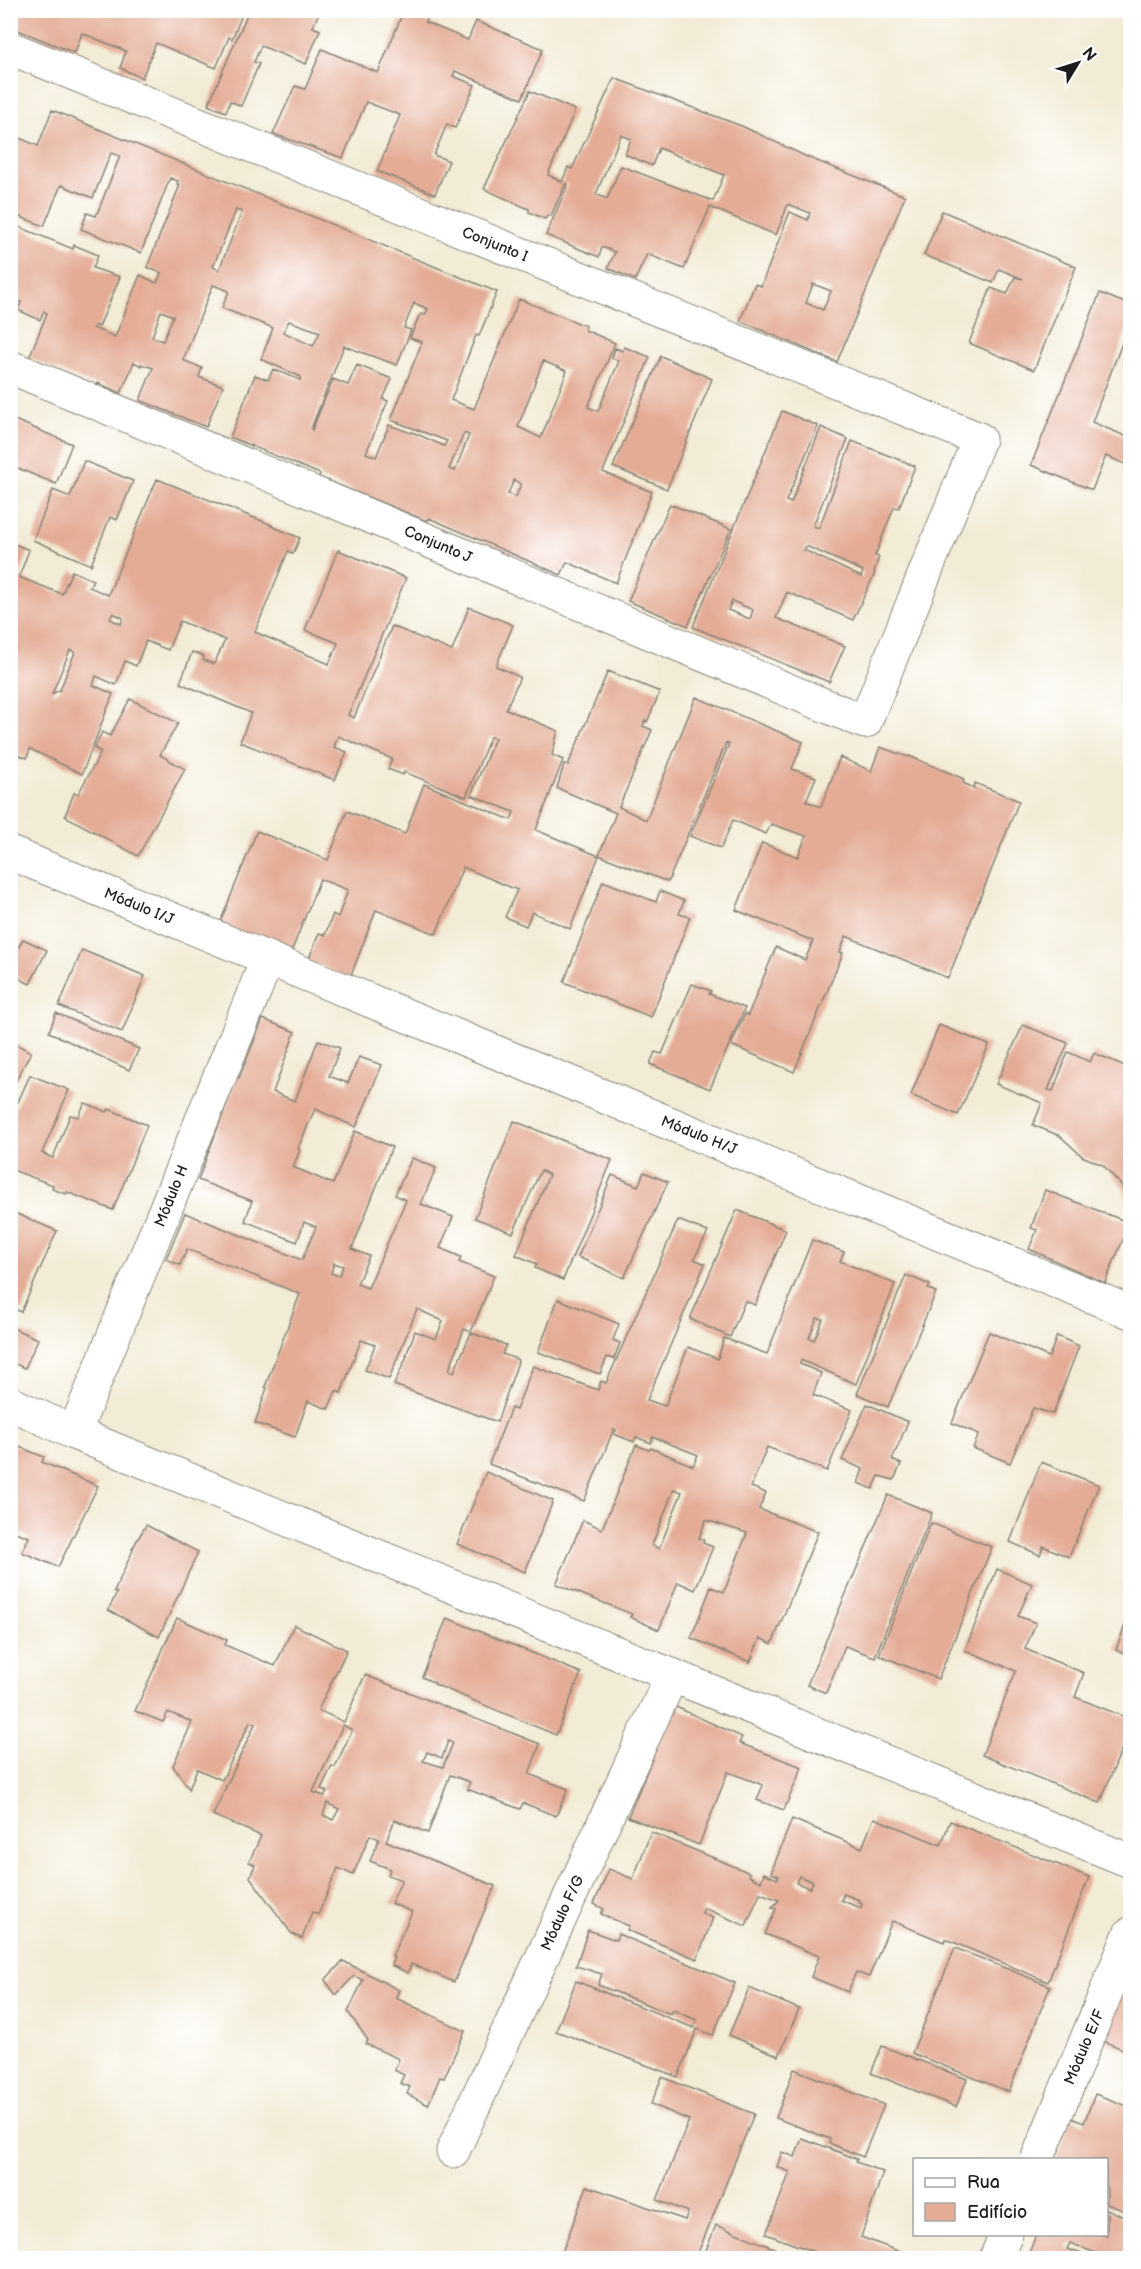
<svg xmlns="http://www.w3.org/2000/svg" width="1141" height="2269" viewBox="0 0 1141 2269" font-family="'Balsamiq Sans',sans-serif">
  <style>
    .building { fill: #e4ac95; fill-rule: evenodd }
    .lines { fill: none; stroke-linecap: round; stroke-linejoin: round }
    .street-casing { stroke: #878478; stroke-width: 35 }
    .street { stroke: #fff; stroke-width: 33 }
    .labels { text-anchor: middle; stroke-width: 4.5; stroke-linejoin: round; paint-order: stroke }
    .street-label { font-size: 15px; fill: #1c1c1c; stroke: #fff }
  </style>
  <rect width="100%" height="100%" fill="#fff"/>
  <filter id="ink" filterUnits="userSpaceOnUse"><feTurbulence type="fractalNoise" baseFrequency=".0167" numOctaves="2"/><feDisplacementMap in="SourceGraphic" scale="12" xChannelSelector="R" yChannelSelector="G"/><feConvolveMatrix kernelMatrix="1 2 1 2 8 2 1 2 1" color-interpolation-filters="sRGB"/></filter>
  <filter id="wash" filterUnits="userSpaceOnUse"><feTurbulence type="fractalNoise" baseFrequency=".008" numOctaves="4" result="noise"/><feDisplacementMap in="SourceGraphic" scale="24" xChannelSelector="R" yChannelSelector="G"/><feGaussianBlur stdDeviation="1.35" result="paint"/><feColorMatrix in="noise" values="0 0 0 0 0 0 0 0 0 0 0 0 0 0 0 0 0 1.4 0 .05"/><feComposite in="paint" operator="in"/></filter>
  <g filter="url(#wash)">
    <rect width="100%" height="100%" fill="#f2ebd5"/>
    <g id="blocks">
      <g class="building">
        <path d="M15,10H244L232,39L229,37L216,68L156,43L142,78L120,68L126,51L82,33L75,53L10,27Z"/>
        <path d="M249,10H320L313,27L320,30L306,64L261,46L254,62L259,64L241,106L230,101L226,112L208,105Z"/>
        <path d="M404,10H430L425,22L468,40L476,21L543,49L522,99L455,71L453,76L475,85L455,128L447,124L434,155L449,161L435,194L377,171L400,115L366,102L343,158L273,134L295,86L305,89L322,49L378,73Z"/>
        <path d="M614,78L744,127L807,157L905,196L837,362L740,321L755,284L761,286L790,212L808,220L810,213L788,204L776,235L710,207L684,269L647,254L635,280L608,268L615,252L602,247L599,257L546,235L568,184L566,183L551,216L548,215L545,219L529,212V209L484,189L530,91L575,110L548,175L562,182L568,167L572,169ZM621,135L631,139L625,154L652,166L659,148L724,175L713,201L621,166L607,199L596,194ZM813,284L831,291L823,310L806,303Z"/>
        <path d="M52,110L497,292L479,336L476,335L451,400L474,409L519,299L586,326L585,330L615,343L588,407L598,411L619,361L612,358L615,348L623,351L624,347L650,357L603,472L652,492L616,583L567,562L561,575L429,518L427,521L319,477L320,474L230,437L255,375L268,380L273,369L300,380L301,377L261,359L273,328L222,308L229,291L213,285L183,360L202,368L199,377L223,386L206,427L140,400L153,368L141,364V366L134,362L121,393L98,383L97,386L29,358L47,313L44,311L40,320L18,310L21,302L10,298V223L73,249L74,245L98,255L93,268L120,277L99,327L95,325L93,328L115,337L140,275L157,283L161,273L147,267L180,185L177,184L178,181L170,178L141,253L81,229L87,213L96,216L120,156L111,153L93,198L61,185L44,226L10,213V147L15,136L38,146ZM236,210L242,212L219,270L213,267ZM414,303L428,309L425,315L421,314L419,316L410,338L422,342L391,420L447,441L444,446L412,432L411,433L389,425L376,457L366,453L388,401L383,399L392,379L357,365L348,385L333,379L312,430L311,429L344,346L397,365L411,330L404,328ZM161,311L173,316L163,341L152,337ZM289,321L320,332L313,346L283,332ZM543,361L567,371L541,438L518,427ZM464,433L469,435L455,471L449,469ZM514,480L521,484L516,497L508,494Z"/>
        <path d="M942,211L1076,267L1034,370L969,343L991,288L1007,294L1015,277L1023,279L999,269L993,283L924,255Z"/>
        <path d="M1100,293L1130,305L1128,311H1130V322L1092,422L1130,438V466L1106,456L1092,490L1031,465Z"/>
        <path d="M661,356L712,379L667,489L613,467Z"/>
        <path d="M782,411L818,426L786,501L791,503L821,427L848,439L813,526L819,528L852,441L915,466L899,508L894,507L875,556L879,557L874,572L875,573L853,620L787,592L776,618L845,646L829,682L693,627ZM806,546L863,571L861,577L804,550ZM732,601L753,610L750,619L728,610Z"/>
        <path d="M10,418L72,444L56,484L10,465Z"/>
        <path d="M84,461L133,481L117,520L110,517L91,565L33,540L53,490L70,497Z"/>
        <path d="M157,479L272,525L271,526L300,538L293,554L288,551L255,632L329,664L338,643L305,630L338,550L406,578L348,715L354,718L392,626L452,651L469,607L513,625L496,666L520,677L506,709L558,731L552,755L563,760L536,830L599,856L570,929L532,912L526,926L505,917L517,890L463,867L436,934L376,910L350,978L308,961L319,933L325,935L333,914L338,917L348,890L320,879L290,955L219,925L257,831L328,860L347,811L405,834L424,784L511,820L514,812L471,795L495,738L490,737L466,797L404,772L403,775L388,769L392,759L338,736L334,747L347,752L335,780L240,742L251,713L180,683L192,652L204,656L203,660L214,664L225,640L180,621L168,650L146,641L136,666L125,661L116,685L96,676L93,685L113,694L82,774L30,749L27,758L10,752V655L15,645L10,643V542L29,550L19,577L62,594L72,571L93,580L89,587L108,595ZM113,613L123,618L121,624L110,619ZM70,650L75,652L60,690L52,694Z"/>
        <path d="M670,504L731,529L688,626L628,601Z"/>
        <path d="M608,671L660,692L647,722L645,720L643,726L652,730L619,807L646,820L696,697L803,742L792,769L816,777L806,801L821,807L840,757L871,771L880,747L908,757L909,756L964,779L963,783L974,788L975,783L1019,801L948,978L846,936L840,952L843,953L794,1072L731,1045L745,1014L748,1015L776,947L805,960L813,941L736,910L762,843L798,857L806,836L771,824L766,834L733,820L721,848L690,836L729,744L726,743L668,882L599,855L616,813L557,788L564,764L568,765Z"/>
        <path d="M130,699L178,723L160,755L185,769L138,856L65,816L74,793L78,794L101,752L94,748L102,732L110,736Z"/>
        <path d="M603,881L656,902L660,891L684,901L679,914L690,917L651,1017L564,982Z"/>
        <path d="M23,939L47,950L30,984L10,974V964Z"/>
        <path d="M82,950L145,976L122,1032L59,1006Z"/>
        <path d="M692,984L711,991L709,994L745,1008L710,1089L650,1064L655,1052L662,1054Z"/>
        <path d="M56,1013L139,1049L129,1070L49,1032Z"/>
        <path d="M263,1019L295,1032L273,1092L295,1101L318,1040L340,1048L329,1076L348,1083L359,1057L382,1065L356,1127L315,1109L298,1148L300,1150L293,1167L333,1184L355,1131L392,1147L352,1249L369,1256L357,1284L368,1288L406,1200L395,1195L412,1158L436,1168L421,1204L453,1217L440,1248L461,1257L459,1262L494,1276L471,1332L464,1329L449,1370L454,1372L471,1333L506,1345L502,1354L517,1359L518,1362L497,1422L394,1385L407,1356H406L415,1331L436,1339L443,1321L417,1309L389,1379L365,1370L375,1345L361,1340L341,1393L336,1391L328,1409L308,1401L295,1437L255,1423L267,1388L265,1387L300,1294L187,1249L180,1265L166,1259L185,1213L302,1260L316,1227L304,1222L297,1242L245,1221L252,1201L198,1180L237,1077L239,1078ZM334,1263L343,1266L339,1276L331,1273Z"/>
        <path d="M939,1025L989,1045L958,1115L911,1095Z"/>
        <path d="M1023,1025L1068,1043L1048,1090L1053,1091L1068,1052L1090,1062L1094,1053L1130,1068V1206L1122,1186L1103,1165L1082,1156L1060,1136L1033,1125L1042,1103L996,1084Z"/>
        <path d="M10,1041L31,1052L10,1092Z"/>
        <path d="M30,1075L69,1090L42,1153L53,1158L70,1115L78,1117L85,1103L107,1112L109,1109L147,1125L113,1210L67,1192L66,1194L52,1189L53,1185L10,1169V1120Z"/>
        <path d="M514,1121L612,1160L563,1280L535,1268L537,1264L516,1255L549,1175L541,1170L513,1233L475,1218Z"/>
        <path d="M644,1172L668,1182L667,1184L624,1278L578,1257L612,1175L638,1186Z"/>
        <path d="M1045,1190L1130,1223L1105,1283L1029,1249L1037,1230L1031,1228Z"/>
        <path d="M737,1210L786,1230L755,1305L745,1301L730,1337L690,1319Z"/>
        <path d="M10,1211L57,1231L21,1312L10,1307Z"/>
        <path d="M678,1220L708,1232L694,1259L705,1264L647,1400L665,1406L688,1347L718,1359L724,1338L767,1354L812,1240L844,1252L840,1261L895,1284L856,1384L801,1360L800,1364L821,1373L813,1395L852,1410L827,1471L767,1447L751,1487L766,1493L759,1509L818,1532L772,1644L760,1638L750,1662L691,1638L711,1587L724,1592L747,1533L706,1520L699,1538L704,1540L703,1543L713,1547L695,1590L678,1582L659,1630L630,1617L632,1614L556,1584L583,1520L602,1529L636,1445L649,1450L651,1448L693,1466L698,1455L653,1437L651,1443L636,1437L634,1442L614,1434L616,1430L614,1429L584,1501L489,1464L511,1408L516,1410L533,1366L598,1390L601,1381L606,1383ZM817,1318L823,1319L814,1340L809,1338ZM674,1489L682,1492L659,1549L652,1545Z"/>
        <path d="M906,1275L930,1285L928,1289L936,1292L888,1407L857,1394Z"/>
        <path d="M558,1299L619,1324L613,1340L620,1343L614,1359L607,1357L600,1374L538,1352Z"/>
        <path d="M10,1327L38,1339L25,1368L10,1362Z"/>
        <path d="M989,1332L1049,1357L1057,1336L1079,1346L1053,1414L1033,1408L1010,1463L973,1448L979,1434L952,1423Z"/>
        <path d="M867,1404L908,1422L892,1460L901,1464L894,1480L879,1476L873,1489L858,1483L863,1469L842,1460Z"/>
        <path d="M10,1443L44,1457L42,1462L98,1486L58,1567L22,1552L29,1537L10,1530Z"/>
        <path d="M1041,1462L1099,1485L1069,1557L1043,1546L1040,1555L1010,1542Z"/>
        <path d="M486,1472L553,1501L525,1572L457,1544Z"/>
        <path d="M888,1495L932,1513L875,1657L845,1646L826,1693L807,1685Z"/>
        <path d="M931,1523L992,1547L938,1679L879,1655Z"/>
        <path d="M146,1525L198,1552L159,1637L108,1610L117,1593L114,1592L133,1550L132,1549Z"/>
        <path d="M997,1569L1032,1584L1018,1616L1036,1623L1025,1649L1084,1673L1075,1697L1130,1719V1728L1100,1803L982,1755L1016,1671L965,1650Z"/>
        <path d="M1130,1611V1655L1116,1650Z"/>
        <path d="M177,1618L227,1640L225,1645L275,1666L294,1625L347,1650L318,1710L344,1722L365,1675L540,1744L529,1774L568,1789L556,1816L523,1803L520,1809L467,1789L470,1782L450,1775L428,1833L395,1820L386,1841L495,1886L454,1982L411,1964L408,1973L391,1965L394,1957L392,1956L412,1912L391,1903L402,1880L388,1875L390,1869L370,1861L379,1839L370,1835L353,1875L338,1868L318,1915L312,1912L302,1939L291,1933L250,1877L255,1865L249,1862L261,1836L213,1815L255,1724L250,1722L222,1780L197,1769L189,1789L173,1766L192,1722L168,1712L163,1722L135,1711ZM343,1725L352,1730L335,1767L332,1766L321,1789L327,1792L324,1796L313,1792ZM448,1741L453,1743L443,1767L423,1761L427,1752L442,1758ZM327,1803L339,1809L333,1820L323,1815Z"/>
        <path d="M447,1618L581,1673L556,1735L434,1684L435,1683L422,1677Z"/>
        <path d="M674,1706L742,1737L739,1743L802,1767L784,1810L757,1800L763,1785L728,1772L699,1845L628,1817Z"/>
        <path d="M874,1818L941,1845L950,1821L1089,1877L1048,1982L946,1939L944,1942L892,1921L869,1977L856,1972L848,1992L811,1977L819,1956L765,1934L776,1909L772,1908L779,1900L760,1893L746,1926L704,1908L702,1913L713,1918L697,1959L627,1930L629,1926L601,1914L604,1909L594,1904L609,1869L633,1879L651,1832L750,1873L749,1876L761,1882L764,1873L777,1879L779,1876L771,1873L792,1819L862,1848ZM799,1876L813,1882L810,1888L796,1883ZM844,1894L859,1900L858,1902L862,1904L861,1908L841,1900Z"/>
        <path d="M588,1930L616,1940L618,1934L735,1983L713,2035L697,2029L678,2077L556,2031L576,1981L694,2028L697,2020L673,2010L671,2014L598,1985L602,1974L576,1966Z"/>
        <path d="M955,1948L1050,1986L1009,2092L912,2053Z"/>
        <path d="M343,1961L399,1990L396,1998L465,2031L444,2078L440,2077L428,2105L407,2094L410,2087L400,2083L404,2075L394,2070L399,2059L366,2044L368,2040L348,2012L363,1980L354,1976L336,1995L325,1980Z"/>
        <path d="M1130,1974V2052L1103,2041Z"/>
        <path d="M749,1988L799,2009L779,2056L729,2035Z"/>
        <path d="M882,2046L967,2079L956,2107L871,2073Z"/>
        <path d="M794,2069L884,2105L863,2157L829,2143L830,2139L776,2118Z"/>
        <path d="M662,2077L754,2114L696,2258H563L564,2256L561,2255L587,2186L685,2220L688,2212L657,2200L689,2120L651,2104Z"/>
        <path d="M1095,2094L1130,2107V2141L1127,2152L1130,2153V2213L1107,2204L1106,2160H1055L1071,2118L1084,2123Z"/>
        <path d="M802,2138L857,2159L856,2162L883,2172L861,2237L916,2258H818L820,2254L766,2234L790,2172L777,2167L782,2152L795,2157Z"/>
        <path d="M1107,2209L1130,2220V2258H1108L1070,2243L1067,2249L1094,2258H1027L1036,2235H1107Z"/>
        <path d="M716,2225L776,2249L772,2258H703Z"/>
      </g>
    </g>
  </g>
  <g filter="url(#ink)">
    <use href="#blocks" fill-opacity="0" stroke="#878478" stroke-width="1.5"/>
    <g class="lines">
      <defs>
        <g id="street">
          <path d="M10,48L979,439L865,722L10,367"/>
          <path d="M10,853L1130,1312"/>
          <path d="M10,1403L74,1433L1130,1861"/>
          <path d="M74,1433L268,958"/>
          <path d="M453,2151L672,1675"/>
          <path d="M1037,2160L1130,1934"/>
          <path d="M996,2258L1006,2234"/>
        </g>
      </defs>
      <use href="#street" class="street-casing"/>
      <use href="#street" class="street"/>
    </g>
  </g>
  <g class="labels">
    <g class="street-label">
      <text transform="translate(495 244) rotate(22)" y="5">Conjunto I</text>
      <text transform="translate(438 544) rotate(23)" y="5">Conjunto J</text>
      <text transform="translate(139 906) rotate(22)" y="5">Módulo I/J</text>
      <text transform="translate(699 1135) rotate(22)" y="5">Módulo H/J</text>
      <text transform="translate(171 1196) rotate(-68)" y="5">Módulo H</text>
      <text transform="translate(562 1913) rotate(-65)" y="5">Módulo F/G</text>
      <text transform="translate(1084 2047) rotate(-67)" y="5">Módulo E/F</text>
    </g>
  </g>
  <rect width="1141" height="2269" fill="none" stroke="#fff" stroke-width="36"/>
  <rect x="913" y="2158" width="195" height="78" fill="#ffffff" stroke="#a4a4a4" stroke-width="1.5"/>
  <rect x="925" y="2178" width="30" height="9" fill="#ffffff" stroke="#a4a4a4" stroke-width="1.5"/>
  <text x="967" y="2188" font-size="18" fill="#1c1c1c">Rua</text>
  <rect x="925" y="2203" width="30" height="18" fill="#e4ac95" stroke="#a4a4a4" stroke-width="1.5"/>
  <text x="967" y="2218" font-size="18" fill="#1c1c1c">Edifício</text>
  <g transform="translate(1078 63) rotate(52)" stroke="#ffffff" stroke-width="4.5" paint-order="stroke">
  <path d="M0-4.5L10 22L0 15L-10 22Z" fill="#1c1c1c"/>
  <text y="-9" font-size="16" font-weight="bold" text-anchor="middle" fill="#1c1c1c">N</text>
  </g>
</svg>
